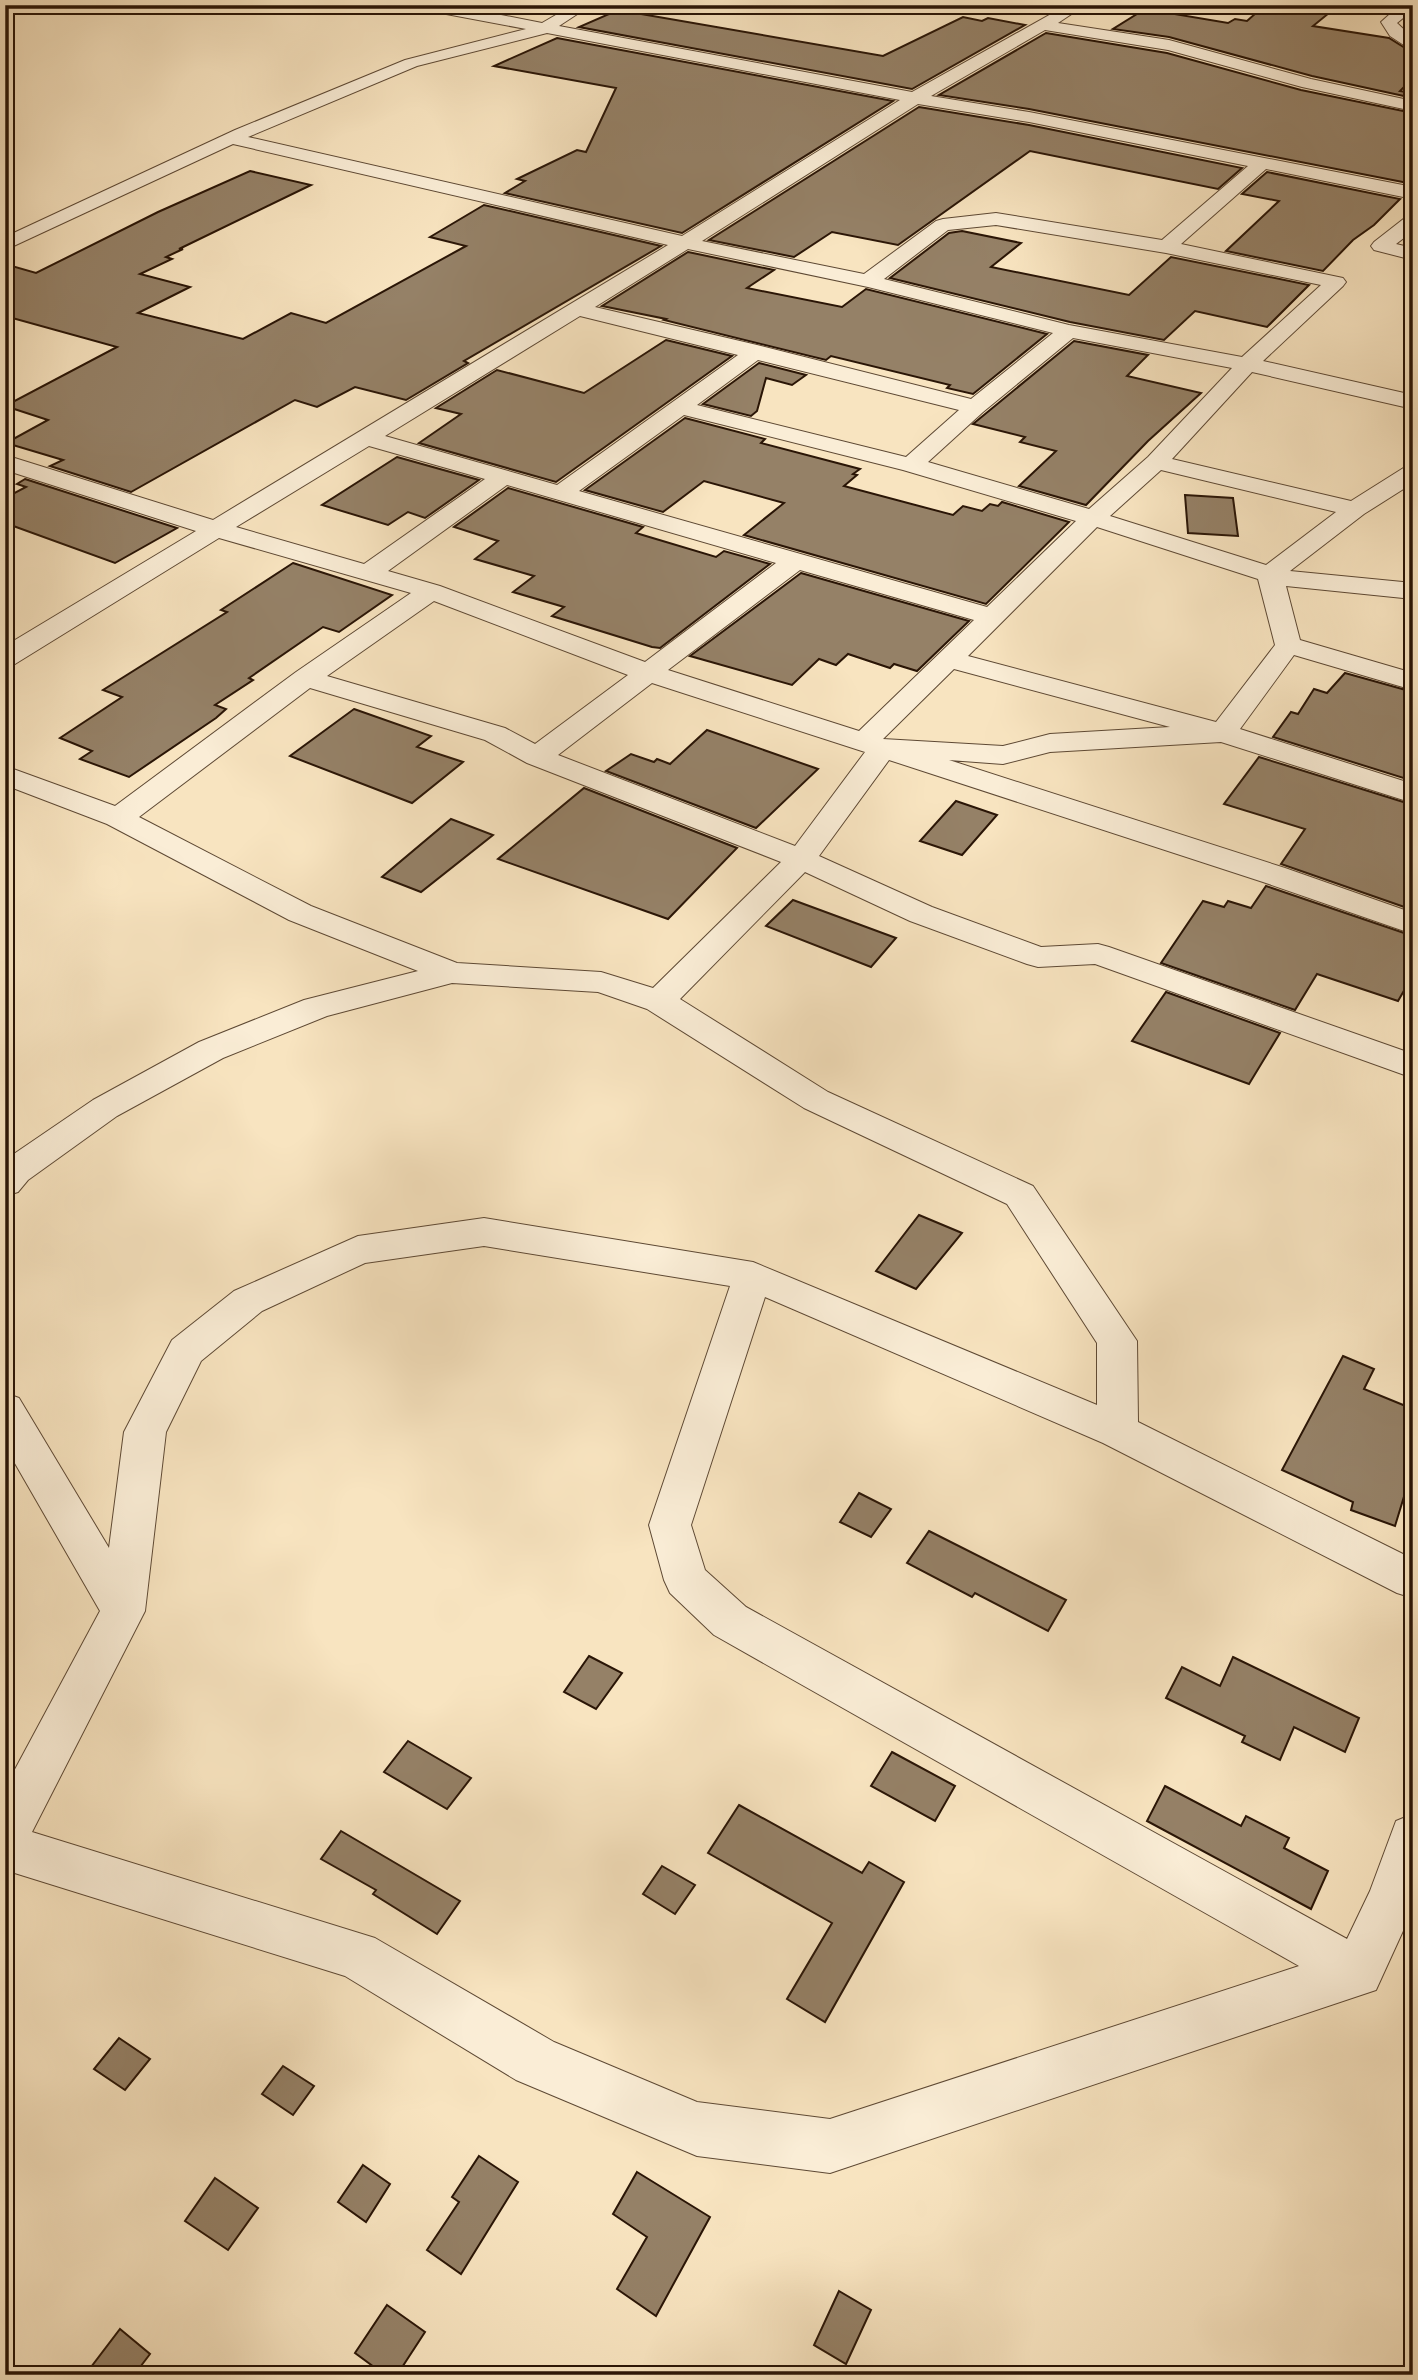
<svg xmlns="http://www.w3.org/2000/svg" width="1418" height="2380" viewBox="0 0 1418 2380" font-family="'EB Garamond',serif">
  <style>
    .building { fill: #958167; stroke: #2a1506; stroke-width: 2 }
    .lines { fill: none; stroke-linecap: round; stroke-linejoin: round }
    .minor-casing { stroke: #5e4934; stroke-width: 2 }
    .minor { fill: #faedd6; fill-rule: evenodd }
  </style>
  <rect width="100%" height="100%" fill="#f8e4c0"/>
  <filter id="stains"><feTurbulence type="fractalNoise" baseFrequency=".00286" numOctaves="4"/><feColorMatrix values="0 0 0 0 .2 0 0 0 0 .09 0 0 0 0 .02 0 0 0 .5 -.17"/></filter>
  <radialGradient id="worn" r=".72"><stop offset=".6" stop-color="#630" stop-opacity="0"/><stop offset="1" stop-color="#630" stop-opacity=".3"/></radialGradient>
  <g class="building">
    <path d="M1265,5L1329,13L1313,26L1389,38L1413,53V78L1400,91L1413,93V98L1312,76L1169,37L1113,29L1145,9L1228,23L1235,19L1247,21Z"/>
    <path d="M618,10L883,56L963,17L982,21L988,18L1025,25L912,89L579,27Z"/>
    <path d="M1046,33L1167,53L1301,90L1413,113V184L1029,109L939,95Z"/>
    <path d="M557,38L893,101L682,233L505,193L525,181L517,179L577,150L586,152L616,88L494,66Z"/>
    <path d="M919,107L1029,125L1242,168L1218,189L1030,151L898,245L832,232L794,257L709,240Z"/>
    <path d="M250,171L311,185L179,249H183L166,257L172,259L140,274L190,287L138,313L243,339L291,313L326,323L466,246L430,237L484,205L661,246L464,361L468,363L406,400L355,387L317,407L295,400L131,492L50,466L63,460L6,443L48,420L5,406L117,347L5,316V264L36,273L158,212Z"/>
    <path d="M1267,172L1400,199L1374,225L1353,240L1323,271L1226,251L1279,201L1242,194Z"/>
    <path d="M962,231L1021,243L991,267L1129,295L1171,257L1309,285L1267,327L1195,311L1164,340L1070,322L890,278L949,233Z"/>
    <path d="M688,252L774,270L747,288L842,307L866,289L1047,334L973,394L947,388L950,385L831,356L826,360L664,320L666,319L602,306Z"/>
    <path d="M666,340L732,356L556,482L419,443L461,414L436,408L497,370L584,393Z"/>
    <path d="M1074,341L1148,355L1127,376L1201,393L1148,441L1086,505L1019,486L1056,451L1020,442L1025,437L973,424Z"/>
    <path d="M759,363L806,375L792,385L766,378L757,411L751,416L703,404Z"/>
    <path d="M685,418L765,439L761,443L860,469L853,474L857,475L844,486L953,515L963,506L982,511L990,504L998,506L1002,502L1069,522L986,604L744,535L784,503L704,481L663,512L585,490Z"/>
    <path d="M397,457L479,480L425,518L408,512L388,525L322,505Z"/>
    <path d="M25,479L177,528L115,563L5,523V498L26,487L17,484Z"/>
    <path d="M508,488L643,527L636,533L716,557L724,551L770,564L660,648L652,647L552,616L564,607L513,592L534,576L475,559L498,541L454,527Z"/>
    <path d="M1185,495L1233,498L1238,536L1188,533Z"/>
    <path d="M293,563L392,595L339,632L323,627L249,678L253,680L215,705L226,709L216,718L129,777L80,759L92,751L60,738L122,697L103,690L227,612L221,610Z"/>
    <path d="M801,573L969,621L917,671L894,664L890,668L848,654L836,665L819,659L792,685L690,656Z"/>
    <path d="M1345,673L1413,692V781L1273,737L1291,712L1298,714L1314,689L1327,693Z"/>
    <path d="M354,709L431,736L417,747L463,762L412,803L290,756Z"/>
    <path d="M707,730L818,769L756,828L606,771L631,754L654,762L657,759L670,764Z"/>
    <path d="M1259,757L1413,805V910L1281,864L1305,829L1224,804Z"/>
    <path d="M584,788L737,848L668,919L498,859Z"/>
    <path d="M956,801L997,815L962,855L920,841Z"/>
    <path d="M451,819L493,835L421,892L382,877Z"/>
    <path d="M1266,886L1413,936V975L1398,1001L1317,974L1295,1010L1161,963L1203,901L1224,907L1228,901L1251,908Z"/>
    <path d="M793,900L896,938L871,967L766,926Z"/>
    <path d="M1166,992L1280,1033L1249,1084L1132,1041Z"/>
    <path d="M919,1215L962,1233L916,1289L876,1271Z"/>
    <path d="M1343,1356L1374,1369L1364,1389L1413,1409V1467L1395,1526L1351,1510L1353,1502L1282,1470Z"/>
    <path d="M859,1493L891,1509L871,1537L840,1522Z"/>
    <path d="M929,1531L1066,1600L1048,1631L975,1593L972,1597L907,1563Z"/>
    <path d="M589,1656L622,1673L596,1709L564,1692Z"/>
    <path d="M1233,1657L1359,1718L1345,1752L1294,1727L1280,1760L1242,1742L1245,1736L1166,1698L1182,1667L1220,1686Z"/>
    <path d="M408,1741L471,1778L447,1809L384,1772Z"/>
    <path d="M892,1752L955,1786L935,1821L871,1786Z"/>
    <path d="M1165,1786L1241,1826L1246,1816L1289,1838L1284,1848L1328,1871L1311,1909L1147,1821Z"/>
    <path d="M739,1805L862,1873L869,1862L904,1882L825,2022L787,1999L832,1923L708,1853Z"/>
    <path d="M341,1831L460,1901L437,1934L373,1894L376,1890L321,1859Z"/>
    <path d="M662,1866L695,1885L675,1914L643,1894Z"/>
    <path d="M119,2038L150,2059L125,2090L94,2069Z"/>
    <path d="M283,2066L314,2086L293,2115L262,2094Z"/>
    <path d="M479,2156L518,2182L461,2274L427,2250L459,2202L452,2197Z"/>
    <path d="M363,2165L390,2184L366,2222L338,2202Z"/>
    <path d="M637,2172L710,2217L656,2316L617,2289L647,2237L613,2214Z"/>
    <path d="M215,2178L258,2208L228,2250L185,2221Z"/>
    <path d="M839,2291L871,2310L846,2364L814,2345Z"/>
    <path d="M387,2305L425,2332L397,2375H385L355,2353Z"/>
    <path d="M120,2329L150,2354L134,2375H85Z"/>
  </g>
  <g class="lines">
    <defs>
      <g id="minor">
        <path d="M418,5H450L542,23L573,5H591L559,26L912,92L1067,5H1085L1058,23L1169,40L1311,79L1413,101V111L1302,87L1168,50L1045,30L931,96L1029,112L1413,187V199L1266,169L1181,244L1343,278L1346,282L1343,286L1263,361L1413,395V409L1252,372L1172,459L1351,501L1405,467L1413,465V483L1364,514L1290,571L1413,583V599L1286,586L1300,640L1413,673V690L1294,655L1240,729L1413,784V803L1221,742L1050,752L1003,764L949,760L1285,868L1413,913V934L1263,882L889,760L819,856L932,907L1041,947L1098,944L1109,947L1413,1054V1078L1095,964L1038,967L1027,964L910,921L805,872L680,999L828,1092L1033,1186L1137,1341L1138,1422L1413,1559V1598L1397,1593L1103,1443L765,1297L691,1525L705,1570L746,1607L1347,1939L1370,1891L1396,1821L1413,1814V1909L1376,1990L830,2173L697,2156L516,2080L345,1976L5,1870V1788L100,1611L5,1446V1393L19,1398L109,1548L124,1432L172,1340L234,1291L358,1236L484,1218L753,1262L1097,1405V1343L1007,1204L804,1108L647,1009L598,992L452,983L327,1016L223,1058L117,1116L28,1180L18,1192L5,1196V1160L93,1100L199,1042L304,1000L418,971L289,920L107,824L5,785V766L115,806L296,672L411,593L219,538L15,664L5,666V646L196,531L5,470V455L213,520L668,245L233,144L5,250V237L235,130L405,60L526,29L425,10ZM547,33L900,100L682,236L248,137L417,66ZM918,104L1029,122L1248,166L1162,240L996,213L943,219L936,221L864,274L702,241ZM996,225L1166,253L1321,285L1242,357L1069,325L884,279L948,230ZM688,249L868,287L1053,333L971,399L757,345L595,307ZM580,316L738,355L557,485L385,436ZM1073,338L1232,368L1148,457L1089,509L928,462L983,412ZM758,360L959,410L906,457L697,405ZM684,415L903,470L1076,521L987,607L579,491ZM369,446L485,479L364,564L236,527ZM1161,470L1336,512L1266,565L1110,516ZM507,485L776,563L645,662L440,586L388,571ZM1097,527L1258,579L1275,645L1216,722L968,656ZM800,570L974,620L859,731L668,670ZM434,601L628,675L535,744L505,728L327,676ZM954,669L1170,727L1050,734L1003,746L883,739ZM652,683L865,752L795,846L558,755ZM310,688L485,740L527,763L781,862L653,988L601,972L457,963L311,906L139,817ZM484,1246L730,1286L649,1525L664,1580L670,1593L714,1635L1299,1966L830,2119L697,2102L554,2042L375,1938L32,1832L145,1611L166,1432L201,1361L262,1311L365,1263Z"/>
        <path d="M1400,5H1413V10L1397,23L1413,38V51L1390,36L1381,22Z"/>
        <path d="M1413,215V231L1396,244L1413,248V260L1374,250L1371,246L1374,242L1406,217Z"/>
      </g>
    </defs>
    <use href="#minor" class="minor-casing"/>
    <use href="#minor" class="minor"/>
  </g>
  <rect width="1418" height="2380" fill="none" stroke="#f8e4c0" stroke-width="28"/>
  <rect x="7" y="7" width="1404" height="2366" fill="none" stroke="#2a1506" stroke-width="3.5"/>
  <rect x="14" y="14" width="1390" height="2352" fill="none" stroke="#2a1506" stroke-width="2"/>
  <rect width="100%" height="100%" filter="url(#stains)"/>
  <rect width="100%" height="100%" fill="url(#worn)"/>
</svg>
